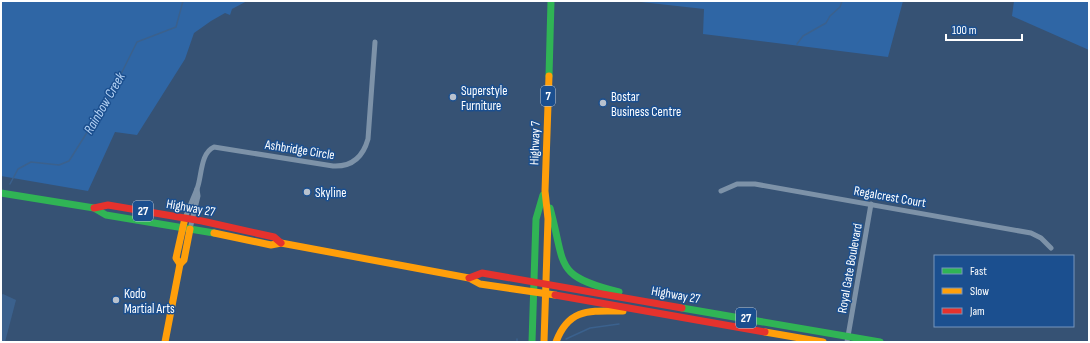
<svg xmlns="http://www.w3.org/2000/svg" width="1090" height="343" viewBox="0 0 1090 343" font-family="'Sofia Sans Condensed',sans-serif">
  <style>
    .green { fill: #2f66a5 }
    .water { fill: #3b618d }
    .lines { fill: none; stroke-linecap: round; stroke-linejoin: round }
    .stream { stroke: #3b618d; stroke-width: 1.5 }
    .street { stroke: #7d92a8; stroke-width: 5 }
    .fast { stroke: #30b455; stroke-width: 7 }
    .slow { stroke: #ff9f0a; stroke-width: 7 }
    .jam { stroke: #e5322d; stroke-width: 7 }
    .poi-dot { fill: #b9c2ce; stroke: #1b4f8f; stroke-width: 1.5 }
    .labels { text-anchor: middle; stroke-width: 3; stroke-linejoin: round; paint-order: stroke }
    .shield { fill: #1b4f8f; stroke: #bbcadd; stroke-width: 1 }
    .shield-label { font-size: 12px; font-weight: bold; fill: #fff }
    .poi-label { font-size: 13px; fill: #fff; stroke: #1b4f8f; text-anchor: start }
    .street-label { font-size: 13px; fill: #fff; stroke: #1b4f8f }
    .water-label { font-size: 14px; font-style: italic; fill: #b5d3f5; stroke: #1b4f8f }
  </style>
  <rect width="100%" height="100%" fill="#365274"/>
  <g class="green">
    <path d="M1,1H247L232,9L230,15L225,13L211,21L194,33L185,59L137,135L115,132L88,191L1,176Z"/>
    <path d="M632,1H903L888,57L703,34L704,9Z"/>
    <path d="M1014,1H1089V50L1012,16Z"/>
  </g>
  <path class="water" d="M3,294L16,300L5,342H1V295Z"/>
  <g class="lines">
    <g class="stream">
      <path d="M797,44L803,36L826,23L830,16L840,7L842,1"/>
      <path d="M10,184L18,169L31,162L59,165L69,161L110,96L137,42L176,27L183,1"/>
      <path d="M566,339L590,328L619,324"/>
      <path d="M517,342V339"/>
    </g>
    <g class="street">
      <path d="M721,191L737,184H755L1031,233L1041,238L1051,248"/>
      <path d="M185,218C189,208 193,199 197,189C202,177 200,153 214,147L333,166C352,167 363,157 368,139L375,42"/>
      <path d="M190,229L198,196L197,189"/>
      <path d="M847,342L871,204"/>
    </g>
    <g class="fast">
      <path d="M549,76L551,1"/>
      <path d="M1,193L94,208L106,215L214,233"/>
      <path d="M550,208C566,266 553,276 619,292"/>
      <path d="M682,308L880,342"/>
      <path d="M532,342L536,219L543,195"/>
    </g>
    <g class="slow">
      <path d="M214,233L271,245L281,243L469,278L480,284L555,295"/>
      <path d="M180,264L176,258L185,218"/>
      <path d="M765,332L823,342"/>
      <path d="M165,342L180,264L184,260L190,229"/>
      <path d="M544,342L548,219L545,191L549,76"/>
      <path d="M556,342C569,307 591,311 623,311"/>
    </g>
    <g class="jam">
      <path d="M94,208L108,205L202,221L274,237L281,243"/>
      <path d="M469,278L482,273L682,308"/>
      <path d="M555,295L765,332"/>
    </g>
  </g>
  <g class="poi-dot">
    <circle cx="453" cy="97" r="4"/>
    <circle cx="603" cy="103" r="4"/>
    <circle cx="307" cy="192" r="4"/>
    <circle cx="116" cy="300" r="4"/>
  </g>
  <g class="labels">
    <g class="shield">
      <rect x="541" y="86" width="14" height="20" rx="3"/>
      <rect x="133" y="201" width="20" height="20" rx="3"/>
      <rect x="736" y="308" width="20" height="20" rx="3"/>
    </g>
    <g class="shield-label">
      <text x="548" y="100">7</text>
      <text x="143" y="215">27</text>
      <text x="746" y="322">27</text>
    </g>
    <g class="poi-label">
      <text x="461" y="95">Superstyle<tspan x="461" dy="15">Furniture</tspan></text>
      <text x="611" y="101">Bostar<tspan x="611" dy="15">Business Centre</tspan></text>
      <text x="315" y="197">Skyline</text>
      <text x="124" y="298">Kodo<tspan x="124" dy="15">Martial Arts</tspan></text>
    </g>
    <g class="street-label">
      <text transform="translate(534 143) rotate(-88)" y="5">Highway 7</text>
      <text transform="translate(300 149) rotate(9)" y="5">Ashbridge Circle</text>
      <text transform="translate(890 196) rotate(10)" y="5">Regalcrest Court</text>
      <text transform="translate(191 207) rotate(10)" y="5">Highway 27</text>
      <text transform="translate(849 268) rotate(-80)" y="5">Royal Gate Boulevard</text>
      <text transform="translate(676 294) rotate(10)" y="5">Highway 27</text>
    </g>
    <g class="water-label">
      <text transform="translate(104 103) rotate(-60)" y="5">Rainbow Creek</text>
    </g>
  </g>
  <rect width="1090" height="343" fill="none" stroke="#ffffff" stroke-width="4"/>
  <rect x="934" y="255" width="140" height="72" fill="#1b4f8f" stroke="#7695bc"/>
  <rect x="942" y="268" width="20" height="6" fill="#30b455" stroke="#7695bc"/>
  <text x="970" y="275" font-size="12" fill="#ffffff">Fast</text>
  <rect x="942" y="288" width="20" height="6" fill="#ff9f0a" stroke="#7695bc"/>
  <text x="970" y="295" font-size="12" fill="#ffffff">Slow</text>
  <rect x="942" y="308" width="20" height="6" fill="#e5322d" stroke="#7695bc"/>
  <text x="970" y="315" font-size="12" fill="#ffffff">Jam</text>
  <path d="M946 34v6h76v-6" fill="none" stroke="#ffffff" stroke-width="2"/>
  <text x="952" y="34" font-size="12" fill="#ffffff" stroke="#1b4f8f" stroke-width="3" paint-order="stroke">100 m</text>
</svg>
